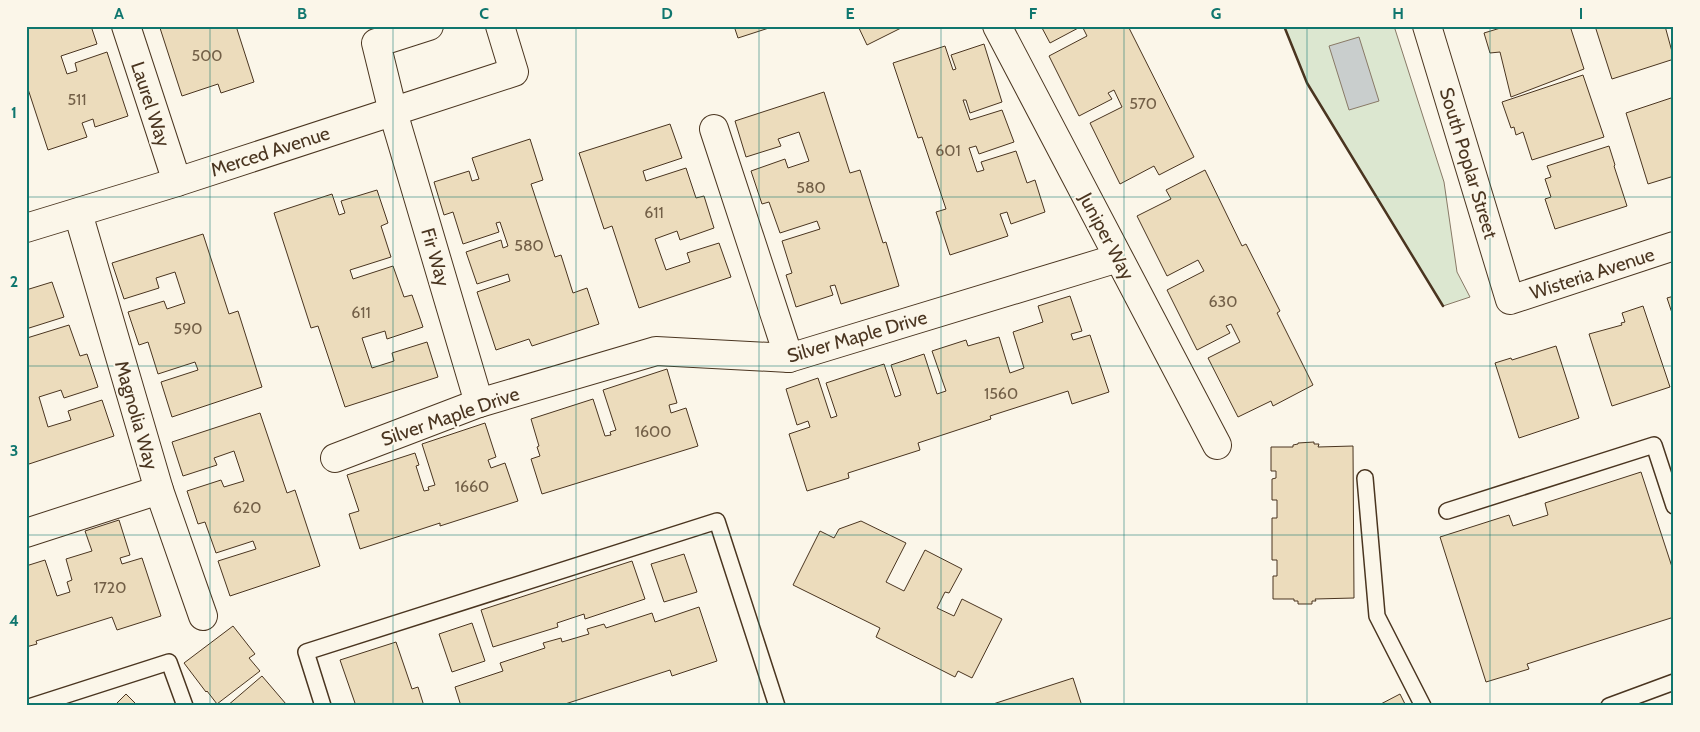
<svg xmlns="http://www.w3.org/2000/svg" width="1700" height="732" viewBox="0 0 1700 732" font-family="Cabin,sans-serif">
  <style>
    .green { fill: #dce7d0; stroke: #887966 }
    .water { fill: #c9cecd; stroke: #887966 }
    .building { fill: #ecdcbc; stroke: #4a3520 }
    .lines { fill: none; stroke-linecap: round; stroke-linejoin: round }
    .lane-casing { stroke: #4a3520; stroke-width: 18 }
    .street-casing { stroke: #4a3520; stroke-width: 30 }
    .lane { stroke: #fbf6e9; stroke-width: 15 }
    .street { stroke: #fbf6e9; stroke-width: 28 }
    .wall { stroke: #4a3520; stroke-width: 2.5 }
    .grid { fill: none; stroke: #0f766e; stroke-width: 1; stroke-opacity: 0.55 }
    .labels { text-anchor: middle; stroke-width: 4; stroke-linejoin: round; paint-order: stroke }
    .number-label { font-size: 16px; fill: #725f47 }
    .street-label { font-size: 19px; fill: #4a3520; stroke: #fbf6e9 }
    .neatline { fill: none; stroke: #0f766e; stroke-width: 2 }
    .grid-label { font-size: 16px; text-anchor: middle; font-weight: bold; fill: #0f766e }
  </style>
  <rect width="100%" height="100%" fill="#fbf6e9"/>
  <path class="green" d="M1284,26H1394L1444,182L1457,272L1470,297L1443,306L1307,83Z"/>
  <path class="water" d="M1359,37L1379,101L1349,110L1329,46Z"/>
  <g class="building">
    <path d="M26,26H91L97,44L61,56L67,74L77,71L75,63L107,52L128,116L95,127L93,119L82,123L87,137L48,150L26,83Z"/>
    <path d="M167,26H236L254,82L221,93L218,84L182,96L160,28Z"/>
    <path d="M734,26H775L738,38Z"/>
    <path d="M858,26H905L867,45Z"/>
    <path d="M1041,26H1128L1194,157L1159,175L1154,166L1120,184L1090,123L1122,107L1114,90L1108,93L1112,99L1079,116L1049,56L1087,36L1082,26L1050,43Z"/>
    <path d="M1507,26H1570L1584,69L1511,97L1500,52L1490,53L1484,33Z"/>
    <path d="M1595,26H1665L1674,59L1612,79Z"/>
    <path d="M984,44L1002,102L970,113L966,100H963L970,120L1002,110L1014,142L979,154L976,146L969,148L977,172L984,170L981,162L1016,151L1027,183L1035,180L1045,212L1011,224L1007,212L1000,214L1008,236L950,255L936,212L946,209L922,137L918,138L893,63L945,46L953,70L956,69L951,55Z"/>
    <path d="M1583,75L1604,137L1532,160L1523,132L1516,135L1514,127L1511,128L1502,102Z"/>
    <path d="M824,92L850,173L860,170L883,243L886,242L899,286L841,304L835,285L830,286L833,295L796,307L786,275L792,273L782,241L820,229L817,221L780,233L769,202L762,204L751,171L785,159L788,168L809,161L799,132L778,139L781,146L746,157L735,121Z"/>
    <path d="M1674,97V176L1648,184L1626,113Z"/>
    <path d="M670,124L682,158L643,171L646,181L686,168L696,198L704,196L714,228L680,240L677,231L655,239L666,270L690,262L687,253L719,243L731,277L639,308L612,226L604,229L579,153Z"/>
    <path d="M530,139L543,180L531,184L555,257L561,255L573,293L587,288L599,324L532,346L529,339L496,350L477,292L510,281L508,274L477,284L466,252L501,240L503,248L508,246L500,222L496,223L499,232L463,244L453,212L444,215L434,182L469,171L472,181L479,179L472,158Z"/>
    <path d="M1609,146L1615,165L1614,166L1627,206L1555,229L1545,199L1551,197L1545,179L1551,177L1547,166Z"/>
    <path d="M1205,170L1242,246L1246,244L1280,311L1277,313L1313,385L1273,406L1271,401L1238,417L1208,358L1240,342L1231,324L1226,326L1230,333L1197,350L1167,290L1204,271L1198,260L1167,276L1137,216L1171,199L1166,190Z"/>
    <path d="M377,190L388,223L381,226L391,257L350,270L353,279L393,266L404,297L412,295L423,327L387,339L385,331L362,338L372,368L394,361L392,353L427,342L438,377L345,407L318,326L311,328L274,213L332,194L339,215L345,213L341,201Z"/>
    <path d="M203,234L229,314L238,311L262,387L172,417L161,382L198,370L195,362L158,374L148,342L139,345L128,312L164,301L167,309L185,303L175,272L156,278L159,288L124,299L112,263Z"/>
    <path d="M52,282L64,317L26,329V290Z"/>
    <path d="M1070,296L1082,331L1071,334L1073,340L1090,335L1109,392L1072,404L1068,391L990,416L991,419L918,443L920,450L848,473L849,478L807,491L789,434L810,427L808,421L797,425L786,389L818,378L831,418L837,416L826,383L884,364L895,397L901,395L891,365L924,354L937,394L946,391L932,351L966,340L968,346L999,337L1010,373L1024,368L1013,332L1043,322L1038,306Z"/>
    <path d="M1674,296V319L1667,298Z"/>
    <path d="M1643,306L1670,387L1612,406L1589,334L1622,325L1621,323L1625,322L1622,313Z"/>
    <path d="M69,325L80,356L87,354L98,387L64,398L61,390L39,397L48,427L71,420L68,411L102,400L114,436L26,465V335L27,338Z"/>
    <path d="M1556,346L1579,418L1519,438L1495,363L1511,358L1512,360Z"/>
    <path d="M667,369L677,403L669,405L671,413L686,408L698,446L542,494L531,459L540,456L537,447L539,446L531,419L593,399L605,436L611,435L610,432L616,430L603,390Z"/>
    <path d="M260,413L287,493L295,490L320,566L230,596L218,561L256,549L253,541L216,553L205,522L198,524L187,491L221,480L224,487L244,481L234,451L214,458L217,465L183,476L172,442Z"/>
    <path d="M485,423L496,457L488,460L491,468L505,463L518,501L440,526V523L360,549L349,514L359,511L347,475L415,453L419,465L416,466L424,491L429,490L428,487L435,485L422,444Z"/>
    <path d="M1314,442V444H1319L1318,447L1353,446L1354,598L1315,599L1316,601H1312V604H1298V601H1294V599H1273V576H1277V560H1272V518H1277V500H1272V479L1276,478V471H1271V447H1293V445L1298,444V443Z"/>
    <path d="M1641,472L1674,573V617L1527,664L1529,669L1486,682L1440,537L1509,515L1513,526L1548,515L1545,503Z"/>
    <path d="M119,520L130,555L120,558L122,564L142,558L161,616L117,630L112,617L36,641L37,644L26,647V566L45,560L57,596L70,592L67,582L72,580L66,559L92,551L85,531Z"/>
    <path d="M861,521L906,543L886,582L904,591L925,550L962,569L949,593L945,592L937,608L954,616L962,599L1002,619L972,678L958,671L955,677L876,637L880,628L793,585L820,531L834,538L839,529Z"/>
    <path d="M684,554L697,592L664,602L651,564Z"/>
    <path d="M632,561L645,599L585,619L584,614L557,623L558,627L493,647L481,610Z"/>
    <path d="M699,607L717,661L672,676L670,670L559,706H461L455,687L503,671L500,663L545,648L543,643L561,638L562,642L589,634L587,629L604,624L606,628L652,613L655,622Z"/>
    <path d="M472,623L485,661L452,672L439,634Z"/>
    <path d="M233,626L255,654L249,658L260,671L217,704L207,691L206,692L184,663Z"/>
    <path d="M396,642L412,689L418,687L424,706H356L340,660Z"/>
    <path d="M262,676L286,704L284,706H227Z"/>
    <path d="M1073,678L1082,706H987Z"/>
    <path d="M126,694L138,706H114Z"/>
    <path d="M1400,694L1406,706H1377Z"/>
  </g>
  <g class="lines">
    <defs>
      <g id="lane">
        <path d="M1365,478L1377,616L1423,706"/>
        <path d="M1447,511L1654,445L1674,506"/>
        <path d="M32,706L169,662L185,706"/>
        <path d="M323,706L306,652L717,521L777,706"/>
        <path d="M1609,706L1674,682"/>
      </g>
      <g id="street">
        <path d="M126,26L177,182"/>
        <path d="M429,26L376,43L393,112L479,403"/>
        <path d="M997,26L1217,445"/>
        <path d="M1427,26L1510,300L1674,246"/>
        <path d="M714,129L789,358"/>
        <path d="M78,213L159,490L203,616"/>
        <path d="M26,228L177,182L514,72L500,26"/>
        <path d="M335,458L479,403L656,351L789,358L1118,258"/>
        <path d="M26,533L159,490"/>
      </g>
    </defs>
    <use href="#lane" class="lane-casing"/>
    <use href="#street" class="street-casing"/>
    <use href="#lane" class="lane"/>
    <use href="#street" class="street"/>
    <path class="wall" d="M1284,26L1307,83L1443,306"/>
  </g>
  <path class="grid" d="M210,26V706M393,26V706M576,26V706M759,26V706M941,26V706M1124,26V706M1307,26V706M1490,26V706M26,197H1674M26,366H1674M26,535H1674"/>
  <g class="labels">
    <g class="number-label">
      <text x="207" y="61">500</text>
      <text x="77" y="105">511</text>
      <text x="1143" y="109">570</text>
      <text x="948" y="156">601</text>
      <text x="811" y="193">580</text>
      <text x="654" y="218">611</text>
      <text x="529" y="251">580</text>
      <text x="1223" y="307">630</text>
      <text x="361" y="318">611</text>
      <text x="188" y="334">590</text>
      <text x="1001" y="399">1560</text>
      <text x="653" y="437">1600</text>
      <text x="472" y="492">1660</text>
      <text x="247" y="513">620</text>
      <text x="110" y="593">1720</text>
    </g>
    <g class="street-label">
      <text transform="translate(151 104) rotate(72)" y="7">Laurel Way</text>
      <text transform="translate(270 151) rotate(-18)" y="7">Merced Avenue</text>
      <text transform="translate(1469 163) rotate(73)" y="7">South Poplar Street</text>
      <text transform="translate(1107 236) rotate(62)" y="7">Juniper Way</text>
      <text transform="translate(436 257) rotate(74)" y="7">Fir Way</text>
      <text transform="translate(1592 273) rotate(-18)" y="7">Wisteria Avenue</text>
      <text transform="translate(857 336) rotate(-16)" y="7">Silver Maple Drive</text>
      <text transform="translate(137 415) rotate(74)" y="7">Magnolia Way</text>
      <text transform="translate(450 416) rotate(-19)" y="7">Silver Maple Drive</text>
    </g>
  </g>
  <rect width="1700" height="732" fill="none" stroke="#fbf6e9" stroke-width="55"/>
  <rect x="28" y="28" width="1644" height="676" class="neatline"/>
  <g class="grid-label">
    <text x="119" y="19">A</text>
    <text x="302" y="19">B</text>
    <text x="484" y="19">C</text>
    <text x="667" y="19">D</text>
    <text x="850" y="19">E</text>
    <text x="1033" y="19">F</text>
    <text x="1216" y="19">G</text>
    <text x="1398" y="19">H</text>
    <text x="1581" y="19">I</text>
    <text x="14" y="118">1</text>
    <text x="14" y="287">2</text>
    <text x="14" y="456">3</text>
    <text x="14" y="626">4</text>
  </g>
</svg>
